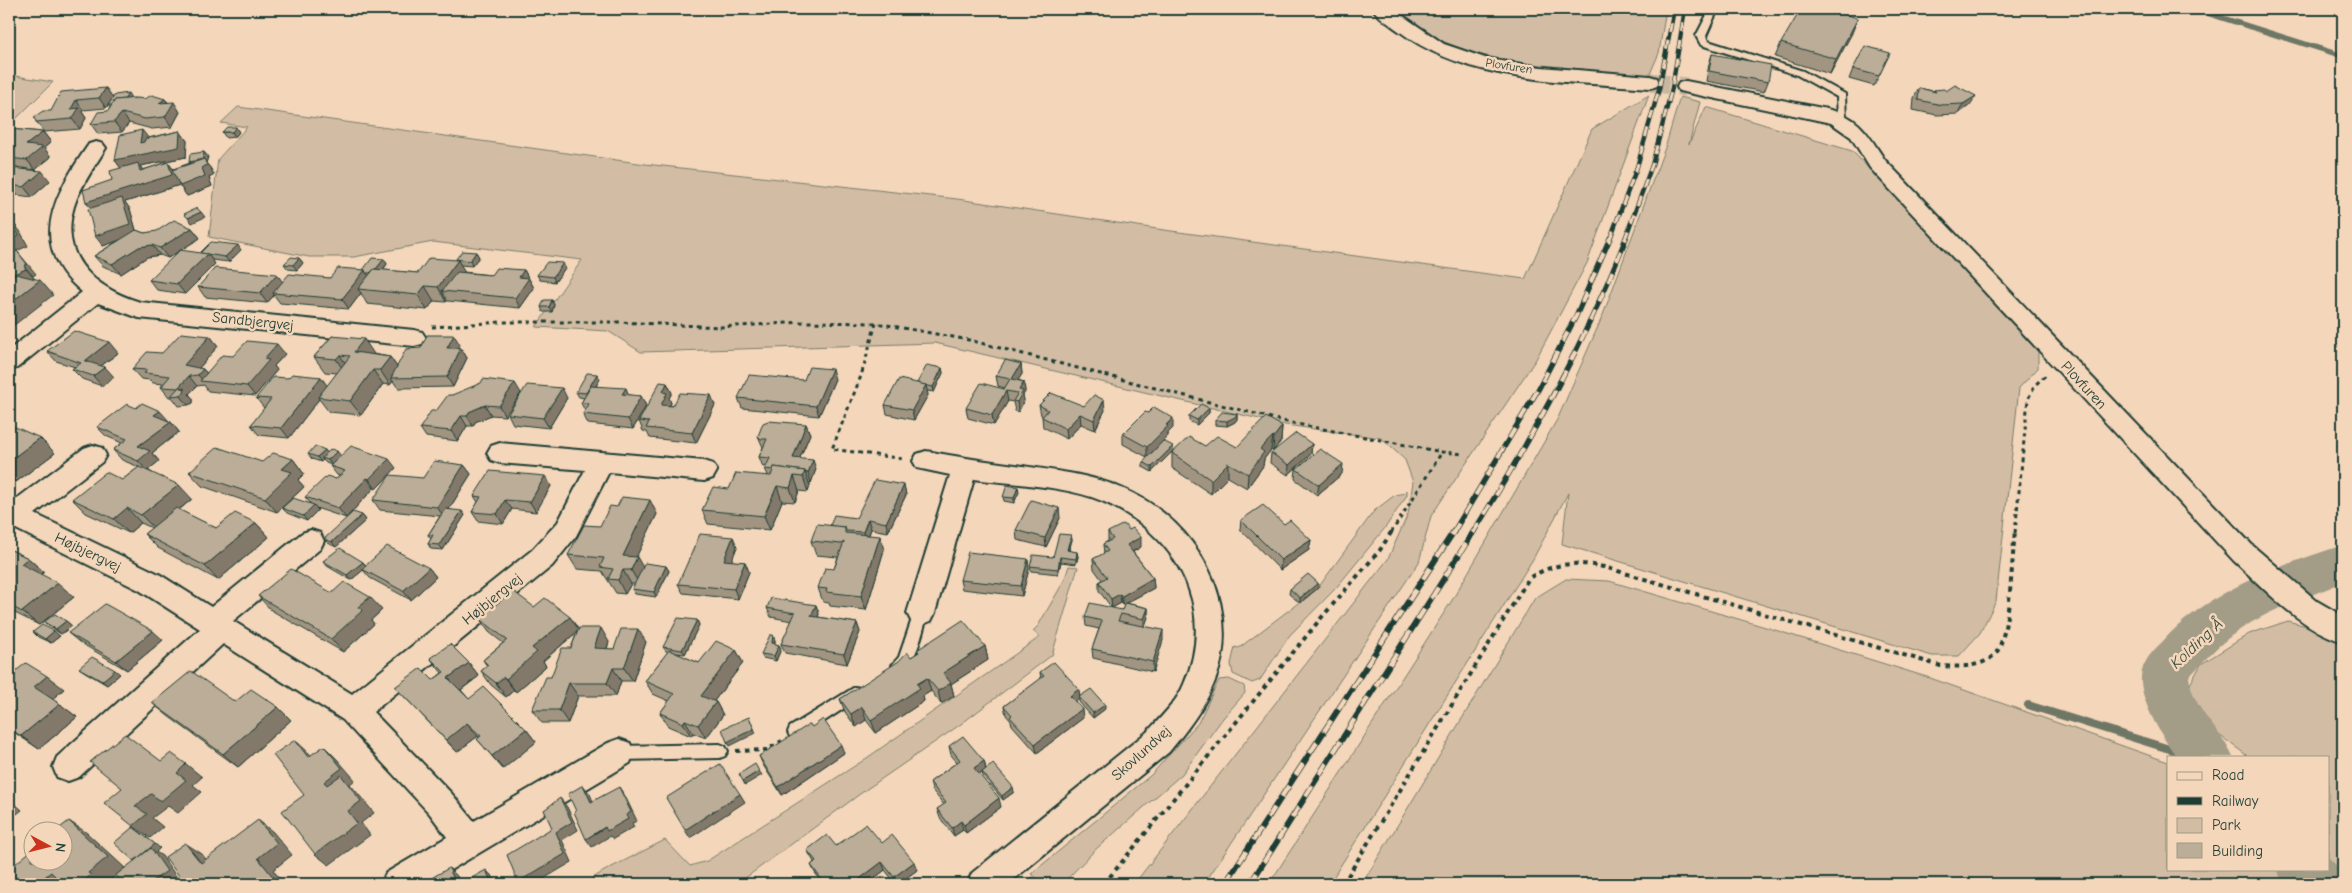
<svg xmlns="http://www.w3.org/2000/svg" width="2352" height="893" viewBox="0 0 2352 893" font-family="'Comic Neue',sans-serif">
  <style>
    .green { fill: #d2bda4; stroke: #787d6c }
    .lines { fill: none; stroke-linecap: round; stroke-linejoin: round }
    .stream-far1 { stroke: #6e7666; stroke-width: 5.5 }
    .stream { stroke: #6e7666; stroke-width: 8 }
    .river { fill: #a39c87; fill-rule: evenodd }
    .street-tunnel { stroke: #c9b79f; stroke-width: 19; stroke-dasharray: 19 9; stroke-linecap: butt }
    .lane-casing { stroke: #1f3d34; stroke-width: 4 }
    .street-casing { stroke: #1f3d34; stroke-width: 4 }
    .path-far1 { stroke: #1f3d34; stroke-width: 3; stroke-dasharray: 4 4; stroke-linecap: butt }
    .path { stroke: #1f3d34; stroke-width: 4; stroke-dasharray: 4.5 4.5; stroke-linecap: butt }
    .lane { fill: #f4d6ba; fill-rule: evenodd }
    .street { fill: #f4d6ba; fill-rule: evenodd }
    .rail-far2-casing { stroke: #1f3d34; stroke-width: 4.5 }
    .rail-far1-casing { stroke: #1f3d34; stroke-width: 5.5 }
    .rail-casing { stroke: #1f3d34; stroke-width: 6 }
    .rail-far2 { stroke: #f4d6ba; stroke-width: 3; stroke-dasharray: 9; stroke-linecap: butt }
    .rail-far1 { stroke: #f4d6ba; stroke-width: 4; stroke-dasharray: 11; stroke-linecap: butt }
    .rail { stroke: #f4d6ba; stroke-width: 4.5; stroke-dasharray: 13; stroke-linecap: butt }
    .wall { fill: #a19582; stroke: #1f3d34 }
    .shaded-wall { fill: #83796a; stroke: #1f3d34 }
    .building { fill: #bbad97; stroke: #1f3d34 }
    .labels { text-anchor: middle; stroke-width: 5; stroke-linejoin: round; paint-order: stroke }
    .far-street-label { font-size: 12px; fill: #1f3d34; stroke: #f4d6ba }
    .street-label { font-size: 15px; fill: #1f3d34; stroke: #f4d6ba }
    .water-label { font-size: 16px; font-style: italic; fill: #334b40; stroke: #f4d6ba }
  </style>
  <rect width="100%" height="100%" fill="#f4d6ba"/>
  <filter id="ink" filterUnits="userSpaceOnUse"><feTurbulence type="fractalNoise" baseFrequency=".02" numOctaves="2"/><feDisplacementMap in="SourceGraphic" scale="10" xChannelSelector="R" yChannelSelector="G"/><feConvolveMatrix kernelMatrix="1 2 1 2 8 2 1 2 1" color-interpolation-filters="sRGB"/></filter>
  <g filter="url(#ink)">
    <g class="green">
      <path d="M1392,9H1666L1659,53L1649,76L1522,63L1472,53L1439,40Z"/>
      <path d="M9,75L53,82L9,126Z"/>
      <path d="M1649,95L1587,263L1536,359L1431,516L1419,562L1204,884H1134L1388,559L1408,514L1413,482L1405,460L1381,438L1285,425L935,343L641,352L608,331L536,327L582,260L433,242L354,257H309L209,237L218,159L247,127L221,123L238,107L645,164L957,199L1164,230L1525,279L1592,129Z"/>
      <path d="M1680,97L1700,102L1689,144L1706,107L1852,151L2007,311L2038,352V368L2019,388L1996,601L1980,633L1959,656H1932L1562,544L1568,493L1533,559L1329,884H1269L1451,602L1558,418L1603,315L1666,145Z"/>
      <path d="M1407,490V495L1385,528L1336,588L1289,636L1260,680L1252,683L1233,674L1231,664L1235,647L1239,648L1318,588L1374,511L1395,495L1405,493Z"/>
      <path d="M1069,566L1078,567L1052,655L961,724L864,791L737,884H583L606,870L665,840L690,866L707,861L864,760L1040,637L1033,631L1038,626L1064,581Z"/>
      <path d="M1566,579L1609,581L1762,626L1930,678L2168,762V869H2285L2298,884H1362L1535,598Z"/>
      <path d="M2288,621L2313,628L2343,642V884L2328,868V757H2249L2215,732L2187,690L2201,664L2249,634Z"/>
      <path d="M1229,679L1244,686L1245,693L1223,718L1182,774L1096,849L1069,877L1060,884H1046L1031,874L1151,775L1198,723L1219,680Z"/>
    </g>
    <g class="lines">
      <path class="stream-far1" d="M2210,14L2343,56"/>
      <path class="stream" d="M2028,705L2195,757"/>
      <g class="river">
        <path d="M2343,545V582C2306,598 2263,611 2231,636C2215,648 2202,663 2189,677C2194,713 2219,726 2233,757H2177C2163,739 2135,694 2142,671C2145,658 2155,649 2164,640C2210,590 2279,566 2343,545Z"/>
        <path d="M2328,857L2337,866L2343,884H2283L2277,869H2328Z"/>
      </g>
      <path class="street-tunnel" d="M1650,82L1686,87"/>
      <defs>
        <g id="lane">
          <path d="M1710,9H1718L1706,36L1708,41L1803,71L1845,94L1846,122H1840L1838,120L1837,97L1797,75L1701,45L1696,36Z"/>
          <path d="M921,607L926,609L928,613C923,628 915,677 894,669L892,665L899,657L914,613L916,609Z"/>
          <path d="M855,687L860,688L862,693L860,698L800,737L795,739L790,737L788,732L790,727Z"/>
          <path d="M720,744L725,746L728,751L725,756L720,758L619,760L614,758L611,753L614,748L619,746Z"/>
        </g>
        <g id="street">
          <path d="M1373,9H1393L1444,44L1488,59L1541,67L1650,76L1657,78L1659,82L1657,86L1650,88C1566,81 1469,84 1399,31C1391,25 1379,18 1373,9Z"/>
          <path d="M1686,81L1827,109C1860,117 1867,133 1885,160L2252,545L2317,601L2343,616V642C2300,629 2266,590 2234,561L1870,168L1851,137L1831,123L1679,91L1677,87L1679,83Z"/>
          <path d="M96,142L103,144L106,148C96,164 85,180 77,198C55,253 91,287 140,302L414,330L422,332L426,338L422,344L414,346L139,318L98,303L17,368L9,370V350L82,292C25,245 55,193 89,144Z"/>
          <path d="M500,443L704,461L713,464L717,471L713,478L704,481L609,472L576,536L552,566L373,712L452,794L474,821L608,743L619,739L630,743L634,753L630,763L427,884H381L386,873L447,837L430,814L343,720L223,644L79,777L68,781L57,777L53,767L57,757L200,629L139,590L14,528L9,529V503H11L84,448L93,445L102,448L106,455L102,462L35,514L159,574L211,607L302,533L311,530L320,533L324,541L320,549L233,621L352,694L532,550L558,522L585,470L500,463L491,460L487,453L491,446Z"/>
          <path d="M926,451C958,457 991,462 1023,466C1056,471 1088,474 1119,487C1186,513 1234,584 1222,657C1215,694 1192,724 1169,752L1008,884H967L972,873L1147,732C1160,718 1177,702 1184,684C1218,607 1175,532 1102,501C1067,486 1012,484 974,479L935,613L931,621L921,625L911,621L907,613L950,475L917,468L913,461L917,454Z"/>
        </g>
      </defs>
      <use href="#lane" class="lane-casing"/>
      <use href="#street" class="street-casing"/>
      <g class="path-far1">
        <path d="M876,323L861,376L832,449L904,459"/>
        <path d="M432,327L501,322H618L721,327L804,322L876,323L969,340L1287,422L1442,452L1464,454"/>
        <path d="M1391,533L1442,452"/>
        <path d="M2015,533L2028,399L2035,385L2047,374"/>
      </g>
      <g class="path">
        <path d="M736,751L767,750L782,741"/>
        <path d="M1031,878L1036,884"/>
        <path d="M1104,884L1322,617L1380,550L1392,531"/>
        <path d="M1343,884L1529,578C1553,563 1576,561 1604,567L1941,666C1959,667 1983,668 1996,653C2010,635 2012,557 2015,531"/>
      </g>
      <use href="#lane" class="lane"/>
      <use href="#street" class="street"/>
      <defs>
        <g id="rail-far2">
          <path d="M1610,239L1637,167L1659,89L1674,9"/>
          <path d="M1625,239L1652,165L1672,88L1685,9"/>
        </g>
        <g id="rail-far1">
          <path d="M1453,533L1539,388L1576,316L1610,238"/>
          <path d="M1473,533C1531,439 1586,341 1626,238"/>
        </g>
        <g id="rail">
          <path d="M1225,884L1454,531"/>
          <path d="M1250,884L1474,531"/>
        </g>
      </defs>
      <use href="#rail-far2" class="rail-far2-casing"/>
      <use href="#rail-far1" class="rail-far1-casing"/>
      <use href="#rail" class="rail-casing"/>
      <use href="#rail-far2" class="rail-far2"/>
      <use href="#rail-far1" class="rail-far1"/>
      <use href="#rail" class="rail"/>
    </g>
    <g class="wall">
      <path d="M1852,33L1830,74L1775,57L1781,43Z"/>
      <path d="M1890,53L1874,86L1849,79L1853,69Z"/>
      <path d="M1712,54L1768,82L1764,92L1706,81L1709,64Z"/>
      <path d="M106,88L113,98L106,108L83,110L82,112L86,118L80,129L44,132L36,122L51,111Z"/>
      <path d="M1919,88L1933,91L1934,90L1946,91L1970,105L1958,114L1937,115L1913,110L1914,98Z"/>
      <path d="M131,98L144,99H165L168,102L180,112L172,127L152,129L129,123L122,132L98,134L91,124L108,111L110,108L108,105Z"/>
      <path d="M9,129L43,132L51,142L44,148L51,157L35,170L9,166Z"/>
      <path d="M180,131L187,141L186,157L140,166L143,170L168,162L173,169L190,163L189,162L204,152L208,157L206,163L211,169L214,175L209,178L212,186L187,196L179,185L125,202L130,209L136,230L144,233L192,228L200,238L168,258L160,255L147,257L121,274L103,266L94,256L119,240L103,246L91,208L86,202L112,180L121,168L115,160L148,138Z"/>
      <path d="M222,132H239L235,137L226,138Z"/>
      <path d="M9,168L50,181L32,197L17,195L9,202Z"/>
      <path d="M241,250L229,262L212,260L215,264L185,294L157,290L149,280L200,253Z"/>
      <path d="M476,252L479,257L472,266L460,265L464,272L491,275L524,270L534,288L520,308L448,301H447L446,302L434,301L427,310L367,304L361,293L349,309L280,303L274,295L267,303L205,297L198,287L282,282L330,278L363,270L384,259L387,264L383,270L418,273L456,260V259Z"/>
      <path d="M299,258L303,263L297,270L288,269L284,264Z"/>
      <path d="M563,263L565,268L555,282L540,280L537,275Z"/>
      <path d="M552,300L554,305L552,312H543L541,307Z"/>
      <path d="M210,336L218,346L199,368L203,369L207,373L233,356L285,354L274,366L277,370L255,396L208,391L204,385L197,386L189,394L193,399V403L188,405L179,406L172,397H169L161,387L163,384L153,383L150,380L141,379L132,369L162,353Z"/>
      <path d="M332,336L374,354H373L390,357L397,367L421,348L460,345L458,348H461L467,358L453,387L398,388L393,381L390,385L383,384L361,415L329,412L319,399L289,438L259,435L251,425L265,408H264L256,398L288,378L321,377L327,386L337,373L325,372L314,357Z"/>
      <path d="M47,351L118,353L101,366L114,377L102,386L82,379L72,369L75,367L56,361Z"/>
      <path d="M1021,364L1022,374L1018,380L1024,382L1025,392L1023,395L1024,401L1018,412L1015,411L1013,402L1008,401L994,425L968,418L966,408L1004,389L1005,388L998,386L996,376Z"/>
      <path d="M942,368L943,373L934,392L927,391L928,395L914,420L887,414L885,405L917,383Z"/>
      <path d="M597,374L600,379L596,386L629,395L641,396L646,406L633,429L588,424L583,414L585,411L581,403L584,398L579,397L576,392Z"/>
      <path d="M835,379L819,416L742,408L738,398L804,380Z"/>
      <path d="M667,383L672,393L669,398L671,403L670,406L715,405L696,443L650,438L647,432L643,431L639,421Z"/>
      <path d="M521,393L505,416L491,415L475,422L473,426H467L458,441L426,437L420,428L452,395Z"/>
      <path d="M567,398L549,428L513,424L508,414Z"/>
      <path d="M1039,405L1084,406L1105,410L1095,430L1081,424L1067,439L1043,427L1042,417V416L1041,415Z"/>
      <path d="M1209,408V413L1197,425L1189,421V416Z"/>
      <path d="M1237,414V419L1235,422L1227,426L1215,425V420Z"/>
      <path d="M168,421L171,422L179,432L152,453L159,461L148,470L192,499L179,510L216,528L256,523L269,537L218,580L158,548L144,534L152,528L141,523L129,533L86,513L72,499L122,480L139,467L122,460L113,450L122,443L106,436L97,427L169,421Z"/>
      <path d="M806,424L810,434L800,458L816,469L811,483H809L810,486L808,492L799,491L795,502L782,501L770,530L708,524L702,510L768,475L765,469L766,467H763L759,457L763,447L762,445L758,436Z"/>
      <path d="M1282,426L1281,441L1273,451L1312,444L1311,454L1288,475L1270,463L1271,453L1273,451L1271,450L1264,459L1263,466L1247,488L1228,477L1211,494L1172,468V453L1205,446L1237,447Z"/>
      <path d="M1173,428L1168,433V436L1147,457L1123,444V434Z"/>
      <path d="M9,429L55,453L16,482L9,479Z"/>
      <path d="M325,450L327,453L396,468L376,489L374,488L346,518L316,508L318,510L307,521L287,513L282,508L311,504L305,497L336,479L340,476L337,475L330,466L331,465L326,463L323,460L321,462L312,459L308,454Z"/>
      <path d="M1173,451L1152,472L1143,467V462Z"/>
      <path d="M293,459L304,474L298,480L304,487L277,512L202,486L189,472Z"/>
      <path d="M464,465L471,474L449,509L465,515L443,550L431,549L428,544L431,539L428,535L440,516L380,510L373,500L423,478Z"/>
      <path d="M1296,469L1342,474L1317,495L1295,479Z"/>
      <path d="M904,485L906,495L888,532L871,529L869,535L884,550L866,610L830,606L829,603L823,602L818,588L834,569L838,557L816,555L811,541L830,526L856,518Z"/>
      <path d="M551,486L536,512L512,509L503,524L478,521L472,512L478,502L474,496Z"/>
      <path d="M1018,487L1019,492L1014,503L1004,501L1003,497Z"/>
      <path d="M657,514L636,557L643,568L666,566L669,571L656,597L635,594L632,589L635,584H631L625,594L616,593L602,571L577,569L568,555L600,526Z"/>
      <path d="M362,515L366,520L336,547L328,543L324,539Z"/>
      <path d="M1060,518L1046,547L1017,540L1016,530Z"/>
      <path d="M1241,520L1284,524L1311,540L1309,550L1280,570L1240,529Z"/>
      <path d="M1108,532L1141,547L1133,552L1153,578L1154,588L1126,603L1148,608V617L1145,626L1163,640L1153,672L1093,658L1092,649L1099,629L1086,626L1085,617L1122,610L1125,604L1122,605L1121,603L1112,608L1099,591V582L1102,580L1094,569L1093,559L1104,554L1103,544L1108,541Z"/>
      <path d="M1071,535L1072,540L1069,551L1077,552L1078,557L1076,564L1061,562L1058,574L1031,571L1030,566L1053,557Z"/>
      <path d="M733,537L737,547L731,561L745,562L749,572L738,599L683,593L678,584Z"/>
      <path d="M9,549L28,558L44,572L41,575L74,597L39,625L9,610Z"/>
      <path d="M323,561L363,562L366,565L429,568L436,577L411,600L370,578L363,570L351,580L327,566Z"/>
      <path d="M1029,569L1022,596L962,589L960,580Z"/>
      <path d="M1318,588L1300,603L1289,594L1290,589Z"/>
      <path d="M332,593L382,610L371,620L374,624L343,652L271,610L258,596Z"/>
      <path d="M816,605L819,614L818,617L857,623L860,632L847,664L785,653L781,644L792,621L771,617L767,608Z"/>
      <path d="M534,607L570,617L578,629L609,642L607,649H614L646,642L633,681H621L616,696H578L568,723H542L532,710L551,677L571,648L577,632L543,661L546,666L516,692L514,690L506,697L491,685L481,671L487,666L483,660L503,643L489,632L479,618Z"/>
      <path d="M697,620L699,625L685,654L675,653L699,663L736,650L743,663L714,701L716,702L723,715L706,738L693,733L691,736L668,726L660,713L669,701L653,694L645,681L668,652L666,651L663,647Z"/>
      <path d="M66,621L72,626L61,634L50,627L44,622Z"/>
      <path d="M33,632L60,636L51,643L38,637Z"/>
      <path d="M68,633L163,640L127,670L79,642Z"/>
      <path d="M775,640V644L779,645L781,649L776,661L763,658L761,654Z"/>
      <path d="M985,646L988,660L951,684L954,696L941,704L931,691L923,696L924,701L876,733L866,720L856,727L845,712L840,699L911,657L918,653L917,650Z"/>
      <path d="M430,658L469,663L479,676L461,690L469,699L526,729L536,742L503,769L477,739L479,737L478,736L457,752L395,687L433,680L442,673Z"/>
      <path d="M79,668L120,674L107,685L85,672Z"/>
      <path d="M9,671L12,674L64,689L52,699L77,717L39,749L9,729Z"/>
      <path d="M1040,672L1080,696L1105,709L1093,718L1079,702V699L1075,702L1083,718L1037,753L1012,725L1011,721L1006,715L1004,706L1041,679Z"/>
      <path d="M235,702L278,707L291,720L238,767L168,716L152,703Z"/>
      <path d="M812,727L844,753L782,795L763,765L759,756Z"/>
      <path d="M949,746L984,761L986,769L1014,792L1003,800L983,776L982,773L979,774L1001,807L966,833L963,830L954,836L940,818L937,809L944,805L932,790L930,782L957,762L951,755Z"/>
      <path d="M882,843L917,870L898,884H896L885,870L867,884H824L815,873L811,865L814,862L807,850L836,846Z"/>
    </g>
    <g class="shaded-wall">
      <path d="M1858,18L1852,33L1830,74L1836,59Z"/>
      <path d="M106,88L113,98L106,108L99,98Z"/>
      <path d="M128,93L131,98L122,104Z"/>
      <path d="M1976,96L1970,105L1958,114L1963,104Z"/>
      <path d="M165,99L171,107L174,102L180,112L172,127L165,117L159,103Z"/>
      <path d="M76,100L83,110L82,112L86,118L80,129L72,119L71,109Z"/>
      <path d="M122,113L129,123L122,132L114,122Z"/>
      <path d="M236,127L239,132L235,137L232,132Z"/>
      <path d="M142,130L150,140L148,153L140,143Z"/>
      <path d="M180,131L187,141L186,157L140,166L145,173L140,171L122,170L115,160Z"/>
      <path d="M43,132L51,142L44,148L51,157L35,170L27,160L26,145Z"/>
      <path d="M204,152L208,157L206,163L211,169L214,175L209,178L212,186L187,196L180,186L193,167L189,162Z"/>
      <path d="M168,162L175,172L180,185L125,202L130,209L137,234L103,246L95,236L94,212L86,202Z"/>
      <path d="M42,171L50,181L32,197L24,187Z"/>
      <path d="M9,185L17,195L9,202Z"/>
      <path d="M201,212L205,217L192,223L188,218Z"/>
      <path d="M12,221L20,231L28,246L9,254V240Z"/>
      <path d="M192,228L200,238L168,258L160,248Z"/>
      <path d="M152,245L160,255L147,257L121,274L112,264L139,247Z"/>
      <path d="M238,245L241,250L229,262L225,257Z"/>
      <path d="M17,251L36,274L33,276L24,266Z"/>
      <path d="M476,252L479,257L472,266L470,261Z"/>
      <path d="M208,254L215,264L185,294L177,284Z"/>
      <path d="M299,258L303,263L297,270L293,265Z"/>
      <path d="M384,259L387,264L375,279L372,274Z"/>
      <path d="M458,260L466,275L442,291L447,301L446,302L438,287Z"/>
      <path d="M563,263L565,268L555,282L553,277Z"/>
      <path d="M26,269L35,279L9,286V276Z"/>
      <path d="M365,270L371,280L358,289L361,293L349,309L342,299Z"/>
      <path d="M524,270L534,288L520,308L515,298L519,277Z"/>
      <path d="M277,274L284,284L273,293L274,295L267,303L260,293Z"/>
      <path d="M40,280L53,295L9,329V304Z"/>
      <path d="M425,286L434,301L427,310L418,295Z"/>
      <path d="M552,300L554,305L552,312L549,307Z"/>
      <path d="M454,335L460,345L453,358L447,348Z"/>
      <path d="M210,336L218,346L193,375L184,365Z"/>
      <path d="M364,339L374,354L364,366L354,352Z"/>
      <path d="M109,342L118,353L94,371L85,361Z"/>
      <path d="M277,344L285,354L274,366L277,370L255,396L247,386L264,359Z"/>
      <path d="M461,348L467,358L453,387L447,377Z"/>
      <path d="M340,355L350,370L346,374L336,359Z"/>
      <path d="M390,357L400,371L391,378L393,381L390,385L380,370Z"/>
      <path d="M1021,364L1022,374L1013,389L1012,379Z"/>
      <path d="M105,367L114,377L102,386L93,376Z"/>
      <path d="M942,368L943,373L934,392L933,387Z"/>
      <path d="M203,369L212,379L203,381L198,375Z"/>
      <path d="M832,369L835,379L819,416L816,406Z"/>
      <path d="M373,370L383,384L361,415L350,401Z"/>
      <path d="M597,374L600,379L589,398L586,393Z"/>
      <path d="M189,376L197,386L189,394L193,399V403L188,405L180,395L178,388Z"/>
      <path d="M321,377L328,387L318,397L319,399L289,438L281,428Z"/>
      <path d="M1024,382L1025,392L1023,395L1024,401L1018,412L1017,402L1019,390Z"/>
      <path d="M515,383L521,393L505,416L499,406Z"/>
      <path d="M667,383L672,393L669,398L671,403L665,415L661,405L663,392Z"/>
      <path d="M926,385L928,395L914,420L912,410Z"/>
      <path d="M562,388L567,398L549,428L543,418Z"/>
      <path d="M626,388L630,398L622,394Z"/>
      <path d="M1006,391L1008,401L994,425L992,415Z"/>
      <path d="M711,395L715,405L696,443L692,433Z"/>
      <path d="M641,396L646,406L633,429L628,419Z"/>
      <path d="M1104,400L1105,410L1095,430L1094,420Z"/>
      <path d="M485,405L491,415L475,422L473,426L467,416L469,412Z"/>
      <path d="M1209,408V413L1197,425V420Z"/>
      <path d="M160,411L169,421L163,425L154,415Z"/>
      <path d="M1080,414L1081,424L1067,439L1066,429Z"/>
      <path d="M1237,414V419L1235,422L1227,426V421Z"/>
      <path d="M461,416L467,426L458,441L451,431Z"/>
      <path d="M1173,418V428L1168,433V436L1147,457V447Z"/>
      <path d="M171,422L179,432L152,453L159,461L147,471L138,461V446Z"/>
      <path d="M806,424L810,434L796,467L793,458Z"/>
      <path d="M1282,426L1281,441L1273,451L1274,437Z"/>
      <path d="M1273,436L1271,450L1264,459L1263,466L1247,488L1248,474L1260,449Z"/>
      <path d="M40,438L55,453L16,482L9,476V461Z"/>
      <path d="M1312,444L1311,454L1288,475L1289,465Z"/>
      <path d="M1173,446V451L1152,472V467Z"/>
      <path d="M325,450L329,455L322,458L323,460L321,462L317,457Z"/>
      <path d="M337,451L341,456L332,465L328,460Z"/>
      <path d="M293,459L304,474L298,480L304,487L277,512L265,498L282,469Z"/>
      <path d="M389,459L396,468L376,489L369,479Z"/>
      <path d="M813,460L816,469L811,483L808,473Z"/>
      <path d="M1228,463V477L1211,494V480Z"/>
      <path d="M1343,464L1342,474L1317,495L1319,485Z"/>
      <path d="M464,465L471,474L444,517L437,507Z"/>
      <path d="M805,471L810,486L808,492L803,477Z"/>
      <path d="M545,476L551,486L536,512L530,502Z"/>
      <path d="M794,476L799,491L795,502L790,488Z"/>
      <path d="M367,478L374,488L346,518L338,508Z"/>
      <path d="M179,485L192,499L155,529L141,515Z"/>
      <path d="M904,485L906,495L888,532L886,523Z"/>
      <path d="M777,486L782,501L770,530L764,516Z"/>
      <path d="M1018,487L1019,492L1014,503V498Z"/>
      <path d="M505,500L512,509L503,524L497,514Z"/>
      <path d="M650,500L657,514L630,570L623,556Z"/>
      <path d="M314,505L318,510L307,521L303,516Z"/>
      <path d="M127,508L141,523L129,533L114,519Z"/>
      <path d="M1059,508L1060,518L1046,547L1045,538Z"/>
      <path d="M462,511L465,515L443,550L439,545Z"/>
      <path d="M362,515L366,520L336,547L332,542Z"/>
      <path d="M868,519L871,529L866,542L863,532Z"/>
      <path d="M256,523L269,537L218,580L205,566Z"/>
      <path d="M1071,535L1072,540L1067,555V550Z"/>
      <path d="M880,536L884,550L866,610L861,596Z"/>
      <path d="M733,537L737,547L728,570L724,560Z"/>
      <path d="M1141,537V547L1128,554L1127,545Z"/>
      <path d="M1311,540L1309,550L1280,570L1281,560Z"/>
      <path d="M1077,552L1078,557L1076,564V559Z"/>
      <path d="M637,557L645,571L639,584L631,570Z"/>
      <path d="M1060,557L1061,562L1058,574V569Z"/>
      <path d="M28,558L44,572L37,578L21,564Z"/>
      <path d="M1028,559L1029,569L1022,596L1021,586Z"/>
      <path d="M363,562L367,567L351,580L347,575Z"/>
      <path d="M745,562L749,572L738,599L734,589Z"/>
      <path d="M666,566L669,571L656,597L654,592Z"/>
      <path d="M429,568L436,577L411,600L403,591Z"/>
      <path d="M623,570L631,584L625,594L618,580Z"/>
      <path d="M1153,578L1154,588L1122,605V596Z"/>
      <path d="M58,583L74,597L39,625L22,612Z"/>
      <path d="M1318,583V588L1300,603V598Z"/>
      <path d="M1120,594L1121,603L1112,608L1111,599Z"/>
      <path d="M370,597L382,610L371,620L374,624L343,652L331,639L358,607Z"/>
      <path d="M816,605L819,614L814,625L811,616Z"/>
      <path d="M1148,608V617L1144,628V619Z"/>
      <path d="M570,617L579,630L543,661L546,666L516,692L506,679L532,648Z"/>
      <path d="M697,620L699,625L685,654L682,650Z"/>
      <path d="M66,621L72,626L61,634L56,629Z"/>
      <path d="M857,623L860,632L847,664L844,654Z"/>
      <path d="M601,628L609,642L602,662L594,648Z"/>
      <path d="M638,629L646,642L633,681L624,668Z"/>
      <path d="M1163,630V640L1153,672V662Z"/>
      <path d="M54,631L60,636L51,643L45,639Z"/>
      <path d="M153,631L163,640L127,670L116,661Z"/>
      <path d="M773,635L775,640L774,648L772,643Z"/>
      <path d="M779,645L781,649L776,661L774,656Z"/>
      <path d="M985,646L988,660L951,684L954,696L941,704L938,691L943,673Z"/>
      <path d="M736,650L743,663L708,709L701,696Z"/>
      <path d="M469,663L479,676L459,691L448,678Z"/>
      <path d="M613,668L621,681L616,696L607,683Z"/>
      <path d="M115,670L120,674L107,685L102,681Z"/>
      <path d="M47,676L64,689L51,700L34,687Z"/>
      <path d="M504,677L514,690L506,697L496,683Z"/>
      <path d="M927,678L931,691L923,696L924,701L876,733L871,720L917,684Z"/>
      <path d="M569,683L578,696L568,723L559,710Z"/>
      <path d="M1079,689L1080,698L1079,697V699L1071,705L1070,696Z"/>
      <path d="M716,702L723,715L706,738L698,725Z"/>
      <path d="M60,704L77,717L39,749L21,736Z"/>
      <path d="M1105,705V709L1093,718V713Z"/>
      <path d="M278,707L291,720L238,767L223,754Z"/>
      <path d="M862,707L866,720L856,727L851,714Z"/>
      <path d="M1082,709L1083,718L1037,753L1035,744Z"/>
      <path d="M749,717L756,733L730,746L727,742Z"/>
      <path d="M685,720L693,733L691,736L683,723Z"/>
      <path d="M467,723L478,736L457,752L446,740Z"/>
      <path d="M526,729L536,742L503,769L492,756Z"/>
      <path d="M295,740L309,753L322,769L308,757Z"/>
      <path d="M841,745L844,753L782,795L778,787Z"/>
      <path d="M324,746L337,759L355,780L350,784L374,813L361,823L370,835L329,865L315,854L348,811L340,798L324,782Z"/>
      <path d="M984,761L986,770L976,777L974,768Z"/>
      <path d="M186,764L202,777L193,785L202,792L178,813L168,806L152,818L163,827L150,838L133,826L135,806Z"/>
      <path d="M759,771L762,775L745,785L743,781Z"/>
      <path d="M583,785L590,794L597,811L591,802Z"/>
      <path d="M619,787L625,796L637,821L632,823L634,827L613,839L610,836L592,847L586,839L626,815Z"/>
      <path d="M1013,787L1014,792L1003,800L1002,796Z"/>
      <path d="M740,794L745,802L690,838L685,830Z"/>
      <path d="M560,798L567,807L578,830L562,840L572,862L535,884H521L518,882L556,832Z"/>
      <path d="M999,798L1001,807L966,833L964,825Z"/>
      <path d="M9,799L14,803L22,810L9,820Z"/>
      <path d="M258,820L273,832L292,855L273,870L284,884H277L258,858Z"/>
      <path d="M69,821L87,833L125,868L106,884H80L88,873Z"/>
      <path d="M961,821L963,830L954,836L952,828Z"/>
      <path d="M133,827L160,848L156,852L162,856L178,879L171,884H153L151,882Z"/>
      <path d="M185,843L202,854L217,874L201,863Z"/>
      <path d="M882,862L885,870L867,884H853Z"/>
      <path d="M914,862L917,870L898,884H897L894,877Z"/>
      <path d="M449,868L457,876L461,884H456Z"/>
      <path d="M486,870L494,878L496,884H492Z"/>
      <path d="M51,872L69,884H36Z"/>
      <path d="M206,880L211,884H200Z"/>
    </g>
    <g class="building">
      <path d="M1801,9H1824L1858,18L1836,59L1781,43Z"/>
      <path d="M1865,46L1890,53L1879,76L1853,69Z"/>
      <path d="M1712,54L1771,65L1768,82L1709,71Z"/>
      <path d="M1955,85L1976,96L1963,104L1942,105L1918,100L1919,88L1936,92L1934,90L1944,89L1946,91Z"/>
      <path d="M106,88L99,98L76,100L71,109L79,108L72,119L36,122L34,117L43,111H51L61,92Z"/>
      <path d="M128,93L125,99L115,100L112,105H108L115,95Z"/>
      <path d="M152,95L165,99L159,103L174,102L165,117L145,119L122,113L114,122L91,124L98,112L108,111L115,100L137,98L144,99Z"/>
      <path d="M227,127H236L232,132H222Z"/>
      <path d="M9,129L43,132L26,145L43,147L27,160L9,158Z"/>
      <path d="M142,130L140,143L144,142L145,139L180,131L179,147L115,160L120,135Z"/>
      <path d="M204,152L203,159L189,162L190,154Z"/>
      <path d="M204,159L207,165L202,168L205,176L180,186L172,170Z"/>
      <path d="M168,162L172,175L86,202L83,190L112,180L110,171L138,163L140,171Z"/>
      <path d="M9,168L42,171L24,187L9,185Z"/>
      <path d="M122,198L130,224L95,236L88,209Z"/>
      <path d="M197,208L201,212L188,218L184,214Z"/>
      <path d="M174,220L192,228L160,248L152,245L139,247L112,264L94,256L136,230L144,233L157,231Z"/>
      <path d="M12,221L19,236L9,240V223Z"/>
      <path d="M211,242L238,245L225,257L200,253Z"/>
      <path d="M180,250L208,254L177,284L149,280Z"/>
      <path d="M17,251L27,264L24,266L26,269L9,276V254Z"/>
      <path d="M462,251L476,252L470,261L456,259Z"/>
      <path d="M291,257L299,258L293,265L284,264Z"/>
      <path d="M372,258L384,259L376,269H374L370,273H366L365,270H363Z"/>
      <path d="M429,258L458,260L438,287L425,286L418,295L358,289L374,269L418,273Z"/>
      <path d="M547,262L563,263L553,277L537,275Z"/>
      <path d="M215,268L277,274L260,293L198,287Z"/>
      <path d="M338,268L365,270L342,299L273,293L289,274L330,278Z"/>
      <path d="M496,268L524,270L519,277L529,278L515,298L442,291L457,272L491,275Z"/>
      <path d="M16,274L40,280L9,304V280Z"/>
      <path d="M544,300H552L549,307H541Z"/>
      <path d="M74,331L109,342L85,361L105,367L93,376L72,369L81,363L47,351Z"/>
      <path d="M181,333L210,336L184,365L203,369L198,375L189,376L178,388L161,387L170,376L144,373L147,370L132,369L147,352L162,353Z"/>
      <path d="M427,335H454L447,348H461L447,377L391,378L406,349L421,348Z"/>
      <path d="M332,336L364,339L354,352L390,357L380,370H373L350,401L318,397L350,356L340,355L336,359L314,357Z"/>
      <path d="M247,341L277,344L264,359L269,360L247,386L200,381L222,355L233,356Z"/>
      <path d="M1005,360L1021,364L1012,379L1024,382L1019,390L1023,391L1017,402L1013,401L1018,393L1006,391L992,415L966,408L981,383L1004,389L1010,379L996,376Z"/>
      <path d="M927,365L942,368L933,387L917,383Z"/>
      <path d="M809,367L832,369L816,406L738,398L749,375L804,380Z"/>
      <path d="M587,373L597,374L586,393L576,392Z"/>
      <path d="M292,374L321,377L281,428L251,425L271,399L256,398L273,377L288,378Z"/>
      <path d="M483,379L515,383L499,406L485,405L469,412L467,416H461L451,431L420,428L431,411H436L448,395H452L481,383Z"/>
      <path d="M899,379L926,385L912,410L885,405Z"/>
      <path d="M660,382L667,383L663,392L667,393L661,405L673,406L680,393L711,395L692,433L646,428L649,422L639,421Z"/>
      <path d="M527,385L562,388L543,418L508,414Z"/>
      <path d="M591,386L626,388L622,394L641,396L628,419L583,414L589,404L581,403Z"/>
      <path d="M179,387L185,389L184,393L180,395L171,396Z"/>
      <path d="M1051,393L1084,406L1094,395L1104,400L1094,420L1080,414L1066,429L1042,417L1048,410L1039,405Z"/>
      <path d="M142,403L160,411L154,415L171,422L138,446L150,451L138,461L113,450L127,439L97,427L127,404L136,408Z"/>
      <path d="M1201,404L1209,408L1197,420L1189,416Z"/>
      <path d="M1154,407L1173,418L1166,425L1168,426L1147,447L1123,434L1145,412L1148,413Z"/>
      <path d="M1222,412L1237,414L1235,417L1227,421L1215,420Z"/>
      <path d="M1266,417L1282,426L1274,437L1273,436L1260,449L1264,452L1248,474L1228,463L1211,480L1172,453L1189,437L1205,446L1217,436L1237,447Z"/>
      <path d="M768,421L806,424L793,458L813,460L808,473H806L805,471L774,467L773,470L765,469L770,458L759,457L767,439H761L758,436L763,423Z"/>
      <path d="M13,426L40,438L9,461V429Z"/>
      <path d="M1296,433L1312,444L1289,465L1271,453Z"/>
      <path d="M1163,441L1173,446L1152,467L1143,462Z"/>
      <path d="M315,446L325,450L317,457L308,454Z"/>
      <path d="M351,446L389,459L369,479L367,478L338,508L305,497L327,476L336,479L345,471L330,466Z"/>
      <path d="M217,447L262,462L273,453L293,459L282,469L292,472L265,498L189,472Z"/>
      <path d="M331,449L337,451L328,460L322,458Z"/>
      <path d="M1320,449L1343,464L1319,485L1296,469Z"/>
      <path d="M434,461L464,465L437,507L373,500L390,475L423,478Z"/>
      <path d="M139,467L179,485L141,515L127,508L114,519L72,499L106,472L122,480Z"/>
      <path d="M774,467L805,471L803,477L794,476L790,488L777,486L764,516L702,510L713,487L729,489L736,473L771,476Z"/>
      <path d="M490,471L545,476L530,502L505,500L497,514L472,512L481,497L474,496Z"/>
      <path d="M875,480L904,485L886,523L868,519L863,532L846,531L845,527L830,526L834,515L856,518Z"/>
      <path d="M1007,485L1018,487L1014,498L1003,497Z"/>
      <path d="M622,497L650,500L623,556L637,557L631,570H623L618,580L608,579L613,569L600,567L604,558L568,555L584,525L600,526L610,506L617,507Z"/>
      <path d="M293,498L314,505L303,516L282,508Z"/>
      <path d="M1031,500L1059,508L1045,538L1016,530Z"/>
      <path d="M1263,505L1284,524L1290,520L1311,540L1281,560L1241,520Z"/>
      <path d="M176,508L216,528L235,513L256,523L205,566L144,534Z"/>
      <path d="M445,509L462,511L439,545L428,544L433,535H428Z"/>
      <path d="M353,512L362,515L332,542L324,539Z"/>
      <path d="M817,524L845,527V533L880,536L861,596L826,592L827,589L818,588L825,568L834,569L844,542L841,544L811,541Z"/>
      <path d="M1124,524L1129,530L1133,528L1141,537L1127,545L1153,578L1122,596L1120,594L1111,599L1099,582L1107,577L1093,559L1108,551L1103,544L1113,539L1108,532Z"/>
      <path d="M700,534L733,537L724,560L745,562L734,589L678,584Z"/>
      <path d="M1059,534L1071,535L1067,550L1077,552L1076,559L1060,557L1058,569L1030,566L1033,555L1053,557Z"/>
      <path d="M387,546L429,568L403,591L362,569Z"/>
      <path d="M340,548L363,562L347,575L323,561Z"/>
      <path d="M9,549L28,558L21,564L58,583L22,612L9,605Z"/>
      <path d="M968,552L1028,559L1021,586L960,580Z"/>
      <path d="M645,563L666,566L654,592L632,589Z"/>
      <path d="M291,569L332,593L344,582L370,597L358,607L363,610L331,639L258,596Z"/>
      <path d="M1308,574L1318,583L1300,598L1290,589Z"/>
      <path d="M513,591L534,607L545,598L570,617L532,648L537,652L506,679L504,677L496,683L481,671L488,665L483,660L507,640L479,618Z"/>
      <path d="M771,598L816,605L811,616L857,623L844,654L781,644L795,613L767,608Z"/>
      <path d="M1090,603L1122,610L1125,603L1148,608L1144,619L1121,614L1118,621L1163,630L1153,662L1092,649L1102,621L1085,617Z"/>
      <path d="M105,604L153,631L116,661L68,633Z"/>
      <path d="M55,614L66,621L56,629L44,622Z"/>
      <path d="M678,618L697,620L682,650L663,647Z"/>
      <path d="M963,620L985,646L943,673L951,683L938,691L927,678L917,684L920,688L871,720L862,707L851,714L840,699L899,661L907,652L911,657L919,652L917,650Z"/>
      <path d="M42,625L54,631L45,639L33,632Z"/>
      <path d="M579,628H601L594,648L614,649L621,629H638L624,668H613L607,683H569L559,710H532L546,677H551L562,648H571Z"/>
      <path d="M770,635H773L772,643L779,645L774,656L761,654Z"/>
      <path d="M716,641L736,650L701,696L716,702L698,725L685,720L683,723L660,713L674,694L645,681L669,650L699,663Z"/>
      <path d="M450,644L469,663L448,678L469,699L484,687L526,729L492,756L477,739L481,736L467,723L446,740L395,687L421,668L433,680L444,672L430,658Z"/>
      <path d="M92,657L115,670L102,681L79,668Z"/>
      <path d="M1054,662L1079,689L1070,696L1082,709L1035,744L1010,717L1012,715L1004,706L1044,676L1040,672Z"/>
      <path d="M26,663L47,676L34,687L60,704L21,736L9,728V671L12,674Z"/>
      <path d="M191,671L235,702L251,689L278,707L223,754L152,703Z"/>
      <path d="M1091,689L1105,705L1093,713L1079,697Z"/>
      <path d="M749,717L754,729L727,742L722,729Z"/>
      <path d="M823,719L841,745L778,787L759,756L810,724L812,727Z"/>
      <path d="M125,734L161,761L171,753L186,764L177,773L186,780L161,801L151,794L135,806L147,814L133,826L104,803L122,788L90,762Z"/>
      <path d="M963,736L984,761L974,768L999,798L964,825L961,821L952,828L937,809L946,803L930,782L960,760L949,746Z"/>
      <path d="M295,740L308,757L324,746L342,768L324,782L327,785L341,775L361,801L348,811L357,823L315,854L282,811L304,795L273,755Z"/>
      <path d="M720,764L740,794L685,830L666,798Z"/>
      <path d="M755,764L759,771L743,781L739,774Z"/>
      <path d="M993,764L1013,787L1002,796L982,772Z"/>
      <path d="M583,785L591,802L619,787L631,812L626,815L628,819L607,831L605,827L586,839L574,812L576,811L568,794Z"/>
      <path d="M560,798L572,822L556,832L565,854L518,882L507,855L552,828L544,810Z"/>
      <path d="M9,799L15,806L9,810Z"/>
      <path d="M258,820L277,843L258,858L278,883L277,884H208L206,880L200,884H185L165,857L185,843L201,863Z"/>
      <path d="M69,821L108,857L88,873L91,875L80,884H63L51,872L36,884H9V869L32,850V860H62V830H57Z"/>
      <path d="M866,824L882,843L892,835L914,862L894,877L882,862L853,884H825L811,865L816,861L807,850L827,835L836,846Z"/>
      <path d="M133,827L155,844L134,861L114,843Z"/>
      <path d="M151,848L167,871L151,882L153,884H122L116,875Z"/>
      <path d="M449,868L456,884H435L433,877Z"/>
      <path d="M486,870L492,884H461Z"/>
      <path d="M778,879L781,884H770Z"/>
    </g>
  </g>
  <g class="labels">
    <g class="far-street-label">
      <text transform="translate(1509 66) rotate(9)" y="4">Plovfuren</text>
    </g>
    <g class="street-label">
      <text transform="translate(253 321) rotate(6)" y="5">Sandbjergvej</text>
      <text transform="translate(2084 385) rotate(47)" y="5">Plovfuren</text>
      <text transform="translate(88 552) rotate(26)" y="5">Højbjergvej</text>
      <text transform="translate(492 599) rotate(-39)" y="5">Højbjergvej</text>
      <text transform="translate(1141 753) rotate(-42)" y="5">Skovlundvej</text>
    </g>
    <g class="water-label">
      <text transform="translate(2196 643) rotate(-43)" y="6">Kolding Å</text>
    </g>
  </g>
  <rect width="2352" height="893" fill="none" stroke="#f4d6ba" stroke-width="30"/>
  <rect x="15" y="15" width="2322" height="863" fill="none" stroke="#1f3d34" stroke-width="2" filter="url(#ink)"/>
  <rect x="2167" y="756" width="162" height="115" fill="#f4d6ba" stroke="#9f9984"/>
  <rect x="2177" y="772" width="25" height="8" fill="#f4d6ba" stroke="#9f9984"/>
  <text x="2212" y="780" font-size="15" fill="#1f3d34">Road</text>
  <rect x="2177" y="797" width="25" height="8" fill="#1f3d34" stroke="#9f9984"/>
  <text x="2212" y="806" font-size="15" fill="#1f3d34">Railway</text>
  <rect x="2177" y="818" width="25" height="15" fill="#d2bda4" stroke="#9f9984"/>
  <text x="2212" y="830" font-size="15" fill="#1f3d34">Park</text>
  <rect x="2177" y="843" width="25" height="15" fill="#bbad97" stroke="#9f9984"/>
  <text x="2212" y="856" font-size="15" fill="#1f3d34">Building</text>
  <g transform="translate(48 846) rotate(97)"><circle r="24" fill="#f4d6ba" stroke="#9f9984"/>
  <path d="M0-4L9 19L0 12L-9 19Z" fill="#c8321e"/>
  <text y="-8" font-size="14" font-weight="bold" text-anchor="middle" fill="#1f3d34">N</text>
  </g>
</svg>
